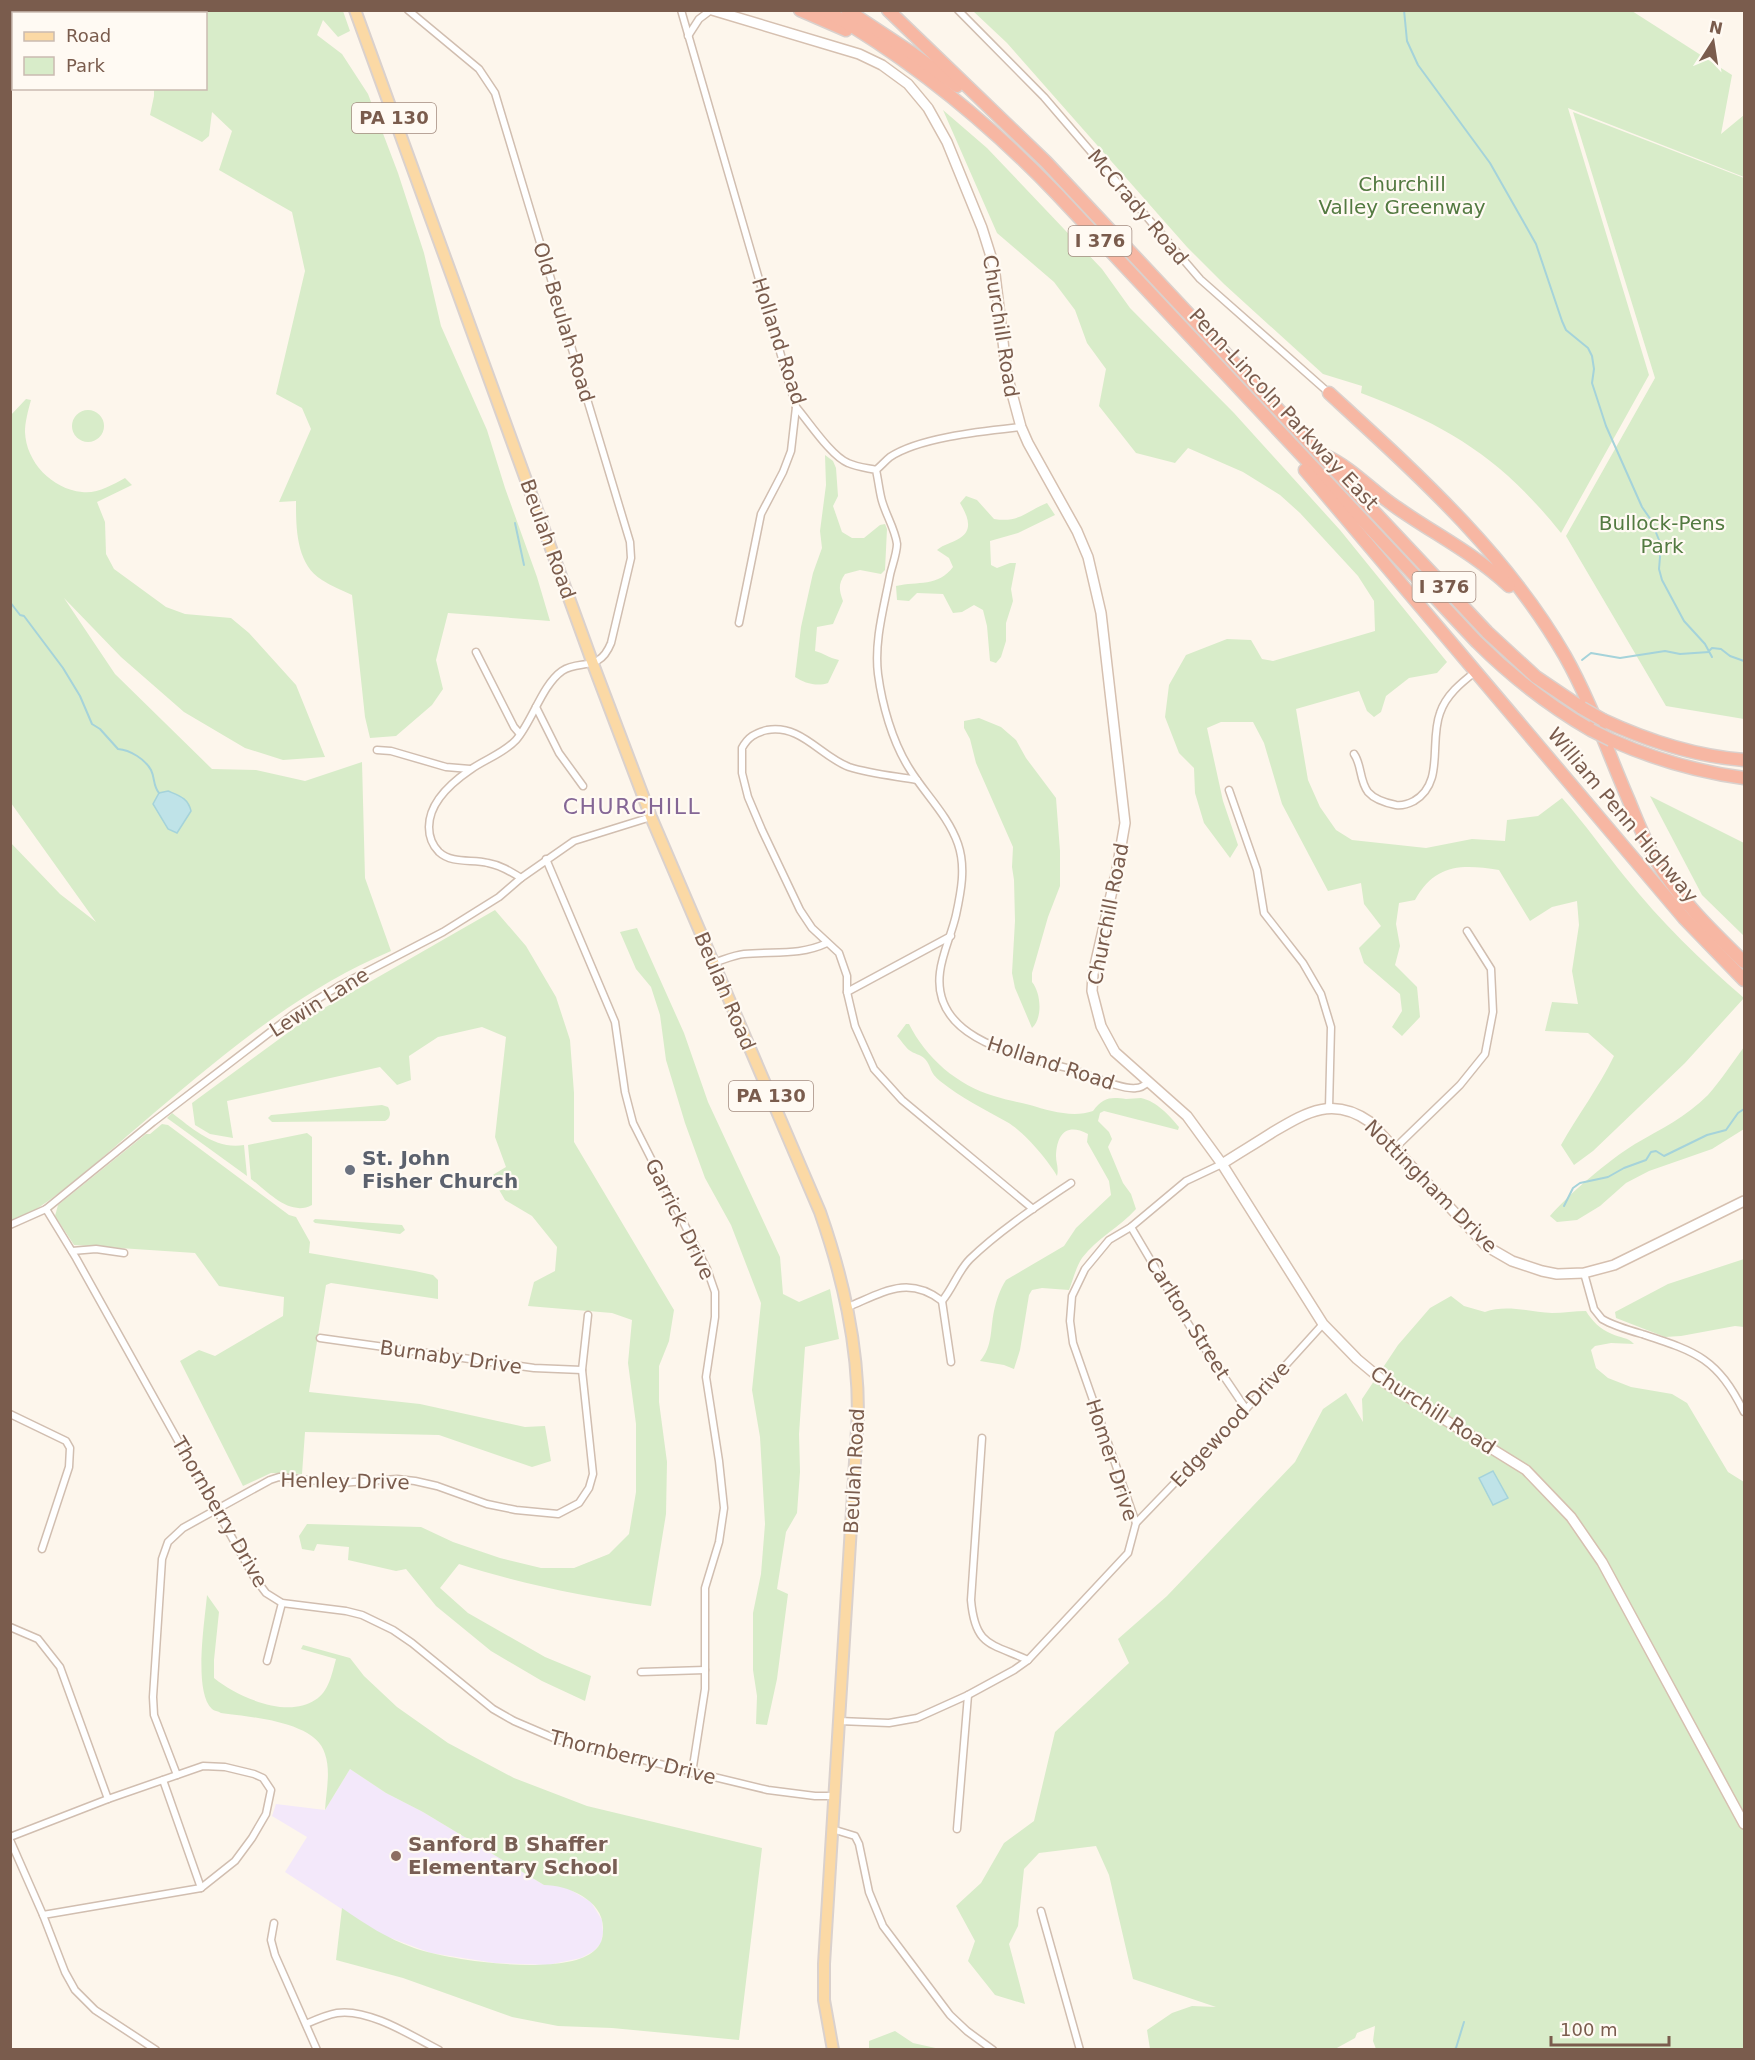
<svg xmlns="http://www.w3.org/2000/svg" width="1755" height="2060" viewBox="0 0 1755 2060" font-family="'DejaVu Sans',sans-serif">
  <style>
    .education { fill: #f3e8fa }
    .green { fill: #d8ecc9 }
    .water { fill: #bfe3e8; stroke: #a5d3da; stroke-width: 1.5 }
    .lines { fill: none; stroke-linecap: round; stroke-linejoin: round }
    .stream { stroke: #a5d3da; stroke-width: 2 }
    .street-casing { stroke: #d1beb0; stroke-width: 9 }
    .secondary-casing { stroke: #d6c0b0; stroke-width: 12 }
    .primary-casing { stroke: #dad1cd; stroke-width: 14 }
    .highway-casing { stroke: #dad1cd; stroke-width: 15 }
    .street { stroke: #fff; stroke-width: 6 }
    .secondary { stroke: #fff; stroke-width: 9 }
    .primary { stroke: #fbd9a5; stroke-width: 10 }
    .highway { stroke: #f7b7a3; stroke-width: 12 }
    .highway-bridge-casing { stroke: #dad1cd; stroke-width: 15; stroke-linecap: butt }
    .highway-bridge { stroke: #f7b7a3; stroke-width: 12 }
    .worship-dot { fill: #6b7280; stroke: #fffaf3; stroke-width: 2 }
    .education-dot { fill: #8d6e63; stroke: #fffaf3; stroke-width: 2 }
    .labels { text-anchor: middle; stroke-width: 4.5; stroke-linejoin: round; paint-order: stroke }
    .shield { fill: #fffaf3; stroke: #a28b7f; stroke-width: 1.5 }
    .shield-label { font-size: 18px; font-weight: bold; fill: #7a5c4d }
    .park-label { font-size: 20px; fill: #537a41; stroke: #fffaf3 }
    .street-label { font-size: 20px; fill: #7a5c4d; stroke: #fffaf3 }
    .worship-label { font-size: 20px; font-weight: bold; fill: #5b616d; stroke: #fffaf3; text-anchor: start }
    .education-label { font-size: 20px; font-weight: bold; fill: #785e54; stroke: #fffaf3; text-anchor: start }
    .quarter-label { font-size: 22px; letter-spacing: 1.5px; fill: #846695; stroke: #fffaf3 }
  </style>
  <rect width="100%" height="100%" fill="#fdf6ec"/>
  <path class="education" d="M350,1769L386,1793L423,1812L544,1885H556L569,1889L591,1902L602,1920L603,1933L601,1943L594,1951L581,1958L548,1965L495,1963L431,1953L380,1934L285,1872L307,1837L272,1816L276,1804L325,1810Z"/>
  <g class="green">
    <path d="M150,10L343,11L350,31L338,37L323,20L317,35L342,54L368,94L398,173L424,253L441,326L487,430L505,488L537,577L550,621L448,613L436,660L443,689L432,705L396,736L370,738L365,717L352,595C342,590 331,586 322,580C296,564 296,528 296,501L279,502L311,429L302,408L276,394L305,271L292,212L219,170L232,131L212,112L209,136L202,142L150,115L154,96V89L206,88V14L149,13Z"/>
    <path d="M973,11H1632L1732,75L1721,134L1744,115V177L1568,108L1649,375L1561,533C1502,459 1449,426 1361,393L1362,386L1323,374L1224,284L1187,247L1007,43Z"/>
    <path d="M943,110L987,148L1102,269L1130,308L1234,413L1340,530L1447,662L1437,673L1409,678L1386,696L1381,712L1374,717L1367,711L1359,691L1296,709L1308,780L1320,807L1336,830L1352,840L1426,848L1472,839L1505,841L1507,820L1538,816L1562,798C1585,824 1604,851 1625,877C1661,922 1701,961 1744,998L1685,1063L1593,1151L1574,1165L1561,1145C1578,1115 1599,1087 1614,1056L1588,1033L1545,1031L1552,1002L1578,1004L1572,971L1579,925L1577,901L1552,907L1530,921L1499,870C1461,864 1435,864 1415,900L1399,903L1396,924L1400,946L1395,965L1417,987L1420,1017L1402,1036L1392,1027L1402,1011L1400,994L1364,963L1359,948L1381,926L1364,904L1361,883L1328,891L1282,804L1264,743L1253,722H1221L1207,728L1223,801L1238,845L1230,858L1204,823L1195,793L1194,768L1179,753L1165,717L1169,685L1186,655L1227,639L1251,640L1262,659L1273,661L1375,631L1374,601L1358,576L1300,513L1280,495L1243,472L1188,448L1175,463L1136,453L1099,406L1106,369L1087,343L1075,310L1054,282L997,233Z"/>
    <path d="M1573,112L1744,178V719L1666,706L1566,536L1655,378Z"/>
    <path d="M26,399L31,400C28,411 25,422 25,432C26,462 52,489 82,492C97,494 112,485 125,478L132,485L97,502L105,522L106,554L114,569L166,607L185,614L231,618L249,633L296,685L325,757L283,760L245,748L184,712L121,657L64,598L115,674L212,769L256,770L305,781L362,762L365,878L391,951C296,991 218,1059 140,1125C107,1153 74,1184 38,1208C29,1214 20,1222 11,1224L10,842L60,894L96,922L11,803L10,416Z"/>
    <circle cx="88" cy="426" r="16"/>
    <path d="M825,455L833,461L836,468L838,496L833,506L842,532L852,538H864L880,525L885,524L887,529L885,570L881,574L860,570L845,574C838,584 839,590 843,601L833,624L817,627L815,651C824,653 828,658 839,660L828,683C817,687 804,683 795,677L801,627L813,573L822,548L820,531L826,485Z"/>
    <path d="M966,496L977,500L994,519C1019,523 1025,512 1047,503L1055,515L1018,533L990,541L991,565L997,568L1010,563H1016L1011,589L1013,601L1006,623V641L1001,657L996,663L990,661L987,626L983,610L974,605L962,612L953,613L943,594L917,593L909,601L897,600L896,586C918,581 938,587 953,567L949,558L937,550C944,544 952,543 960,538C974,529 967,515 960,503Z"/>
    <path d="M979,718L1001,727L1016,740L1026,758L1056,798L1060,851V886L1048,917L1032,973V982C1041,993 1043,1018 1032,1028L1015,988L1012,973L1015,921L1014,880L1012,867L1013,847L976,763L970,739L964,728V721Z"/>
    <path d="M1650,796L1744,843V936L1702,895Z"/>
    <path d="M495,910L526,946L556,997L570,1040L574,1093V1142L674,1310L669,1341L659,1366V1402L667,1462L666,1514L651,1606C586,1597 521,1584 459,1564L440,1588L468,1613L545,1657L591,1676L585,1701L542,1681L491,1651L436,1606L406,1569L396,1571L348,1560L349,1547L317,1544L314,1551L302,1549L299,1536L307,1524L421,1527L453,1542L500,1558L541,1568H574L609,1554L629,1534L636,1492V1424L628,1363L632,1320L612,1313L528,1306L534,1282L555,1271L557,1247L532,1216L505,1200L491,1176L506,1167L495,1137L506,1037L482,1027L438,1037L409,1056L411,1080L397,1085L380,1067L227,1101L233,1138L210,1134L195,1125L192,1103L312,1015Z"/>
    <path d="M637,928L684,1033L708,1102L780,1257L783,1294L799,1302L830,1289L839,1339L805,1347L799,1434L800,1472L797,1513L786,1532L777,1589L788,1594L777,1679L767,1725L756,1724L757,1696L753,1670V1613L761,1574L765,1524L760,1437L752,1390L761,1303L731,1225L705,1178L685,1123L666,1060L660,1015L651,987L636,969L620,932Z"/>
    <path d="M906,1024H909C926,1058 957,1085 994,1096C1006,1100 1018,1102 1030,1105C1050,1111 1073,1118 1093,1111C1103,1097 1111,1097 1126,1099C1131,1099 1136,1098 1141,1098C1156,1101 1170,1116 1179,1127L1178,1130L1104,1111L1100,1113L1098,1121L1109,1132L1112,1139L1108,1147L1123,1183L1131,1194L1136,1209C1120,1227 1097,1238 1082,1258C1076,1267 1073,1280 1069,1290L1042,1288L1032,1290L1029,1295L1020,1350L1014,1369L1004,1365L980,1361C993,1346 990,1330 994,1311C996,1301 1000,1289 1006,1280L1064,1246L1076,1228L1111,1195L1109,1181L1087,1142L1088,1134C1067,1123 1057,1133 1056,1156C1056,1163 1059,1168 1057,1176C1048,1160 1023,1131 1007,1122C984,1109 961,1098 940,1081C929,1072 932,1067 925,1059C920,1054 914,1054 909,1050C905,1047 901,1040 897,1036Z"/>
    <path d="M1744,1047V1129L1712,1149L1649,1171L1626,1183L1600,1206L1577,1220L1557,1222L1550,1216C1570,1193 1609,1160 1635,1144C1661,1129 1686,1117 1708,1095C1721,1080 1733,1062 1744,1047Z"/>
    <path d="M382,1105L388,1107C391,1112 391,1118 385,1121L272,1122L268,1118L271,1115Z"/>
    <path d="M172,1113C193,1129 216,1150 244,1145L247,1176L167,1118Z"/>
    <path d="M162,1124L168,1125L289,1215L296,1217L310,1242L309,1253L415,1271L433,1275L438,1280V1299L331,1283L326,1285L309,1392L420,1404L525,1427L545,1426L551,1461L532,1467L439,1435L305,1432L302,1474L271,1473L243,1486L180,1361L199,1350L215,1356L283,1316L284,1297L219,1286L195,1253L74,1245L55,1216L58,1205L146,1134H150Z"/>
    <path d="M307,1133L312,1137V1205C290,1217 268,1192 251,1179L248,1145Z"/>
    <path d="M315,1219L402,1225L405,1230L400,1234L315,1223L313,1221Z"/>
    <path d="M1744,1259V1327L1735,1326L1681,1336L1665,1337L1616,1318L1615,1312L1668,1284Z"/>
    <path d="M1451,1296L1464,1306L1485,1312C1506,1304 1530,1312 1552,1313C1563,1313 1575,1311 1586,1311C1592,1321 1600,1329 1612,1334C1620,1338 1628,1337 1634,1344L1611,1343L1595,1346L1591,1350L1596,1368L1608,1378L1631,1387L1672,1394L1687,1403L1728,1472L1744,1482V2049H1376L1373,2041L1375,2026L1357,2033L1355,2038L1335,2049H1150L1147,2030L1172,2013L1192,2006L1216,2007L1133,1979L1109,1875L1096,1846L1039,1853L1024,1869L1018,1926L1009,1944L1025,2004L995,1995L968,1961L975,1941L956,1906L981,1883L1004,1843L1034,1821L1055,1732L1129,1663L1118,1639L1167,1596L1295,1462L1323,1409L1346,1393L1363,1422L1362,1399L1398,1345L1430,1308Z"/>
    <path d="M207,1595L219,1612L214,1660V1678C237,1697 287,1719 315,1700C329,1692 332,1673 336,1659L301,1649L303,1645L350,1658L364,1676L397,1707L448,1743L514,1778L587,1806L762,1848L739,2040L612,2028L558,2026L512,2017L403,1978L336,1960L342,1908C365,1924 388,1939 414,1948C450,1961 565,1977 594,1951C601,1945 603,1939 603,1930C605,1901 568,1885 544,1885L423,1812L386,1793L350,1769L325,1810C326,1793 331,1771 325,1754C316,1721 249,1717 221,1713C218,1711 214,1711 212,1709C193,1691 205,1620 207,1595Z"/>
    <path d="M895,2031L913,2043L940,2049H869V2041Z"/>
  </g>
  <g class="water">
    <path d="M168,791C180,796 188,798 191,811L177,833L168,829L153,804L159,793Z"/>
    <path d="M1493,1471L1508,1498L1493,1505L1479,1478Z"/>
  </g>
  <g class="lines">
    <g class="stream">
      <path d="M1404,10L1407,41L1418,65L1490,163L1523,221L1536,244L1562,321L1566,330L1588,348L1592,356L1594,369L1592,383L1606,426L1642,507L1651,520L1661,545L1659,569L1662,580L1684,621L1705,644L1712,657"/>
      <path d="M515,523L524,565"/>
      <path d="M10,602L20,615L24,616L63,668L80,696L92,724L100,729L118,749C130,750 145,759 151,770C155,778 153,786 159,793"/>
      <path d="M1710,650L1712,648L1721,649L1730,656L1744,661"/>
      <path d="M1582,660L1591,653L1620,658L1665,651L1680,654L1709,652"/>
      <path d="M1564,1206L1573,1188L1580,1183L1608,1177L1624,1168L1646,1160L1651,1152L1656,1151L1664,1156L1707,1135L1726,1130L1738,1113L1744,1109"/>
      <path d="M1453,2050L1456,2048L1464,2022"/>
    </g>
    <defs>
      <g id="street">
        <path d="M408,10L479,69L495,93L630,542L631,558L611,643C599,673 580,659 562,671C542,685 532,722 516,740C503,754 485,759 470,770C451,783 429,803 429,827C429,837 432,845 439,852C452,864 472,859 488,863C500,865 510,871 521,878"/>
        <path d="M681,10L796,407C809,422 831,456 848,463C857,467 867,468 876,470C878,479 879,488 881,497C884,512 895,528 897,544C897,553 892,566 890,575C884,607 874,641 878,674C882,704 892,741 909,768C924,793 948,815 958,844C966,867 961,892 956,915C952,933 942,954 940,972C931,1041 1022,1056 1071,1069C1088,1074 1121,1090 1136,1088C1140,1088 1145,1085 1148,1082"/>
        <path d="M958,10L1044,97L1200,279L1329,393"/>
        <path d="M688,36L699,19L711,10"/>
        <path d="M876,470C881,466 885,461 890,457C920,437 985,431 1021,427"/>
        <path d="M739,623L761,514L783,472L791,451L796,407"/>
        <path d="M476,652L514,727L520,734"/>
        <path d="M536,707L559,753L583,786"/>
        <path d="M377,750L391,751L446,767L470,769"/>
        <path d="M1354,754C1362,765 1359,780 1368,792C1375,800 1386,803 1396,805C1403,806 1408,804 1414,801C1445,783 1429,742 1440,713C1446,695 1461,683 1475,672"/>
        <path d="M917,780C895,776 871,774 849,767C820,756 801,724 767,730C755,733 748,737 742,748V773L748,797L762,830L800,910L812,928L839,953L847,976V992L855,1026L874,1069L902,1100L1033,1209"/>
        <path d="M1229,790L1257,870L1264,913L1303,963L1321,994L1331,1027L1329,1108"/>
        <path d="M546,859L615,1022L625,1092L633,1123L707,1269L715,1292V1317L706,1377L719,1461L724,1508L719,1542L705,1588V1689L692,1773"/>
        <path d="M713,963C723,960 734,955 744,954C774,951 799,956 827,943"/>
        <path d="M847,992L951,936"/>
        <path d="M1395,1148L1460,1085L1485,1054L1493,1012L1491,969L1467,931"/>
        <path d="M46,1209L76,1258L254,1577L266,1593L282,1603L346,1611L362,1615L393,1630L412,1643L493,1709L514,1721L556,1739L768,1790L815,1796H834"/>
        <path d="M10,1225L46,1209L153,1122L295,1013L339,986L443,932L499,897L521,878L574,841L651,817"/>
        <path d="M1131,1227L1189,1325L1246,1409"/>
        <path d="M72,1251L96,1249L124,1253"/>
        <path d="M1584,1273L1594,1309L1602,1319C1614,1326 1628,1330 1642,1334C1697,1352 1717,1358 1744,1412"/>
        <path d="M942,1301L951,1362"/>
        <path d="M848,1307C884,1292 908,1275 942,1301C953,1288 958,1271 970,1259C1000,1230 1037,1206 1071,1183"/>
        <path d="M320,1338L534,1368L582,1370"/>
        <path d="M10,1414L66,1441L70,1448L69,1467L42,1549"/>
        <path d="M982,1438L971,1600C975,1646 990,1643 1028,1660"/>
        <path d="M1136,1523L1246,1409L1323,1324"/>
        <path d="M10,1627L38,1639L60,1667L108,1799"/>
        <path d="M267,1661L282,1603"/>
        <path d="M641,1672L705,1670"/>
        <path d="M839,1721L889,1723L917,1718L968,1695L1014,1670L1028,1660L1128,1553L1136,1523L1073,1343L1070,1321L1072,1296L1085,1269L1109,1240L1131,1227L1186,1181L1222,1164"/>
        <path d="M177,1775L154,1715L153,1697L162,1559L168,1542L183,1528L270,1480L279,1477L339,1483L397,1479L415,1481L437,1486L487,1504L516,1510L558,1514L579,1503L589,1488L593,1474L582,1370L588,1315"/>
        <path d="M163,1780L201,1888"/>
        <path d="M832,1829L855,1836L859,1844L869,1892L883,1926L950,2015L967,2031L993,2050"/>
        <path d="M957,1829L968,1695"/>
        <path d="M10,1837L108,1799L203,1766L225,1767L254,1774L263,1778L271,1790L266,1814L252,1838L235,1861L201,1888L43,1915"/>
        <path d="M10,1840L43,1915L65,1972L75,1990L95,2010L156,2050"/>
        <path d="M1041,1911L1080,2050"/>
        <path d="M274,1923L271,1940L275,1955L317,2050"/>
        <path d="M306,2024C315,2020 326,2015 337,2013C368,2008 412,2036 439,2050"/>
      </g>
      <g id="secondary">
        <path d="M712,10L859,54L882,65L908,84L928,108L947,142L982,228L994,266L1007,375L1021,427L1028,443L1077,531L1088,557L1101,613L1125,823L1117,869L1093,974L1092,991L1101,1026L1115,1052L1187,1116L1222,1164L1323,1324L1357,1359L1387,1384L1526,1470L1571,1517L1602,1562L1744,1824"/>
        <path d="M1222,1164C1239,1153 1256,1143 1273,1132C1307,1112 1333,1096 1370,1122L1486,1246L1512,1261L1542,1271L1557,1274L1584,1273L1614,1265L1744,1201"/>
      </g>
      <path id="primary" d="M355,10L593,664L651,817L820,1212C843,1278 858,1343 858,1413L824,1964V2000L833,2050"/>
      <g id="highway">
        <path d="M800,10L846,30"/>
        <path d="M825,10C912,60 989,123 1057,194L1477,642C1512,677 1548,705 1591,730"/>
        <path d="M847,10L912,53L957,86"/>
        <path d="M888,10L1046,162L1487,632L1536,677L1582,708"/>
        <path d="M1329,393C1415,472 1506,553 1565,656C1591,702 1608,753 1629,801C1637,821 1645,841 1655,859C1679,899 1711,930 1744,962"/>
        <path d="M1326,456C1352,468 1372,491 1396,507C1436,535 1472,552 1509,586"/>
        <path d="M1305,470L1684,918L1744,980"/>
        <path d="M1603,720C1648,741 1694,756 1744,760"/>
        <path d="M1611,740C1654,759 1698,772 1744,778"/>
      </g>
    </defs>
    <use href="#street" class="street-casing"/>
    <use href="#secondary" class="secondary-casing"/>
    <use href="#primary" class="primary-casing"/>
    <use href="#highway" class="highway-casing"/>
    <use href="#street" class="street"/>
    <use href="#secondary" class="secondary"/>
    <use href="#primary" class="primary"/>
    <use href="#highway" class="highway"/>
    <defs>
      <g id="highway-bridge">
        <path d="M1582,708L1603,720"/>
        <path d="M1591,730L1611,740"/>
      </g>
    </defs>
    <use href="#highway-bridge" class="highway-bridge-casing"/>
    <use href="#highway-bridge" class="highway-bridge"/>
  </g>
  <circle class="worship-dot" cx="350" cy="1170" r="6"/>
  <circle class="education-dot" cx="396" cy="1856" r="6"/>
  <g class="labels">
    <g class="shield">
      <rect x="352" y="103" width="84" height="30" rx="4.5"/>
      <rect x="1068.5" y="226" width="63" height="30" rx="4.5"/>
      <rect x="1412.5" y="572" width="63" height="30" rx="4.5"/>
      <rect x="729" y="1081" width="84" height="30" rx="4.5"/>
    </g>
    <g class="shield-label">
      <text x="394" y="124">PA 130</text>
      <text x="1100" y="247">I 376</text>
      <text x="1444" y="593">I 376</text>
      <text x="771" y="1102">PA 130</text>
    </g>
    <g class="park-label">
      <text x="1402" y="191">Churchill<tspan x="1402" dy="23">Valley Greenway</tspan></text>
      <text x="1662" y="530">Bullock-Pens<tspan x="1662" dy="23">Park</tspan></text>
    </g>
    <g class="street-label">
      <text transform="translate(1138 207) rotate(50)" y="7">McCrady Road</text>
      <text transform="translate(564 322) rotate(73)" y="7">Old Beulah Road</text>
      <text transform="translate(1001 326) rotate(81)" y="7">Churchill Road</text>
      <text transform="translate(779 341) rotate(72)" y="7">Holland Road</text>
      <text transform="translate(1284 409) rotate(47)" y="7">Penn-Lincoln Parkway East</text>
      <text transform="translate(548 539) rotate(70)" y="7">Beulah Road</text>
      <text transform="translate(1623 815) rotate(50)" y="7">William Penn Highway</text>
      <text transform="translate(1108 914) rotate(-79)" y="7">Churchill Road</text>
      <text transform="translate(725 991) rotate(67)" y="7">Beulah Road</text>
      <text transform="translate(319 1002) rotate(-32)" y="7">Lewin Lane</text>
      <text transform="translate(1051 1063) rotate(18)" y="7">Holland Road</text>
      <text transform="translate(1431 1186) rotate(45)" y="7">Nottingham Drive</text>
      <text transform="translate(680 1219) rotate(64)" y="7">Garrick Drive</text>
      <text transform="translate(1188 1318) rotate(58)" y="7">Carlton Street</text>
      <text transform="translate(451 1357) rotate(8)" y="7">Burnaby Drive</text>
      <text transform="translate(1433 1410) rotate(33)" y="7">Churchill Road</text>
      <text transform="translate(1230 1424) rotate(-47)" y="7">Edgewood Drive</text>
      <text transform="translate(1112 1460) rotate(72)" y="7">Homer Drive</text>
      <text transform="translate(854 1471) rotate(-87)" y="7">Beulah Road</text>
      <text transform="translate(345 1481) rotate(1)" y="7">Henley Drive</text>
      <text transform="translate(220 1512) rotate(60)" y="7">Thornberry Drive</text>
      <text transform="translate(633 1757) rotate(14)" y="7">Thornberry Drive</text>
    </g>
    <g class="worship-label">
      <text x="362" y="1165">St. John<tspan x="362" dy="23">Fisher Church</tspan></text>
    </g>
    <g class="education-label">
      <text x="408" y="1851">Sanford B Shaffer<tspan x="408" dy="23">Elementary School</tspan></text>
    </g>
    <g class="quarter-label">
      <text x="632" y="814">CHURCHILL</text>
    </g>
  </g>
  <rect width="1755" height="2060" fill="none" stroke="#7a5c4d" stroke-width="24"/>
  <rect x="12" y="12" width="195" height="78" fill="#fffaf3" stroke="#cabbb1" stroke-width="1.5"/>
  <rect x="24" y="32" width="30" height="9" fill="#fbd9a5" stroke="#cabbb1" stroke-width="1.5"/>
  <text x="66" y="42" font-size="18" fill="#7a5c4d">Road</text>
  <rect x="24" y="57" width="30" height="18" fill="#d8ecc9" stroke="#cabbb1" stroke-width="1.5"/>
  <text x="66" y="72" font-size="18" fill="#7a5c4d">Park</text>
  <g transform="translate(1713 42) rotate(12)" stroke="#fffaf3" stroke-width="4.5" paint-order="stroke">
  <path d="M0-4.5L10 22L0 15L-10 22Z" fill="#7a5c4d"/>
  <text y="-9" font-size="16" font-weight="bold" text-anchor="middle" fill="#7a5c4d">N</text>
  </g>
  <path d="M1551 2036v9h118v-9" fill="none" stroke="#7a5c4d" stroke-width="3"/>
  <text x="1560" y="2036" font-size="18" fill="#7a5c4d" stroke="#fffaf3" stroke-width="4.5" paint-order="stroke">100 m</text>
</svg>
